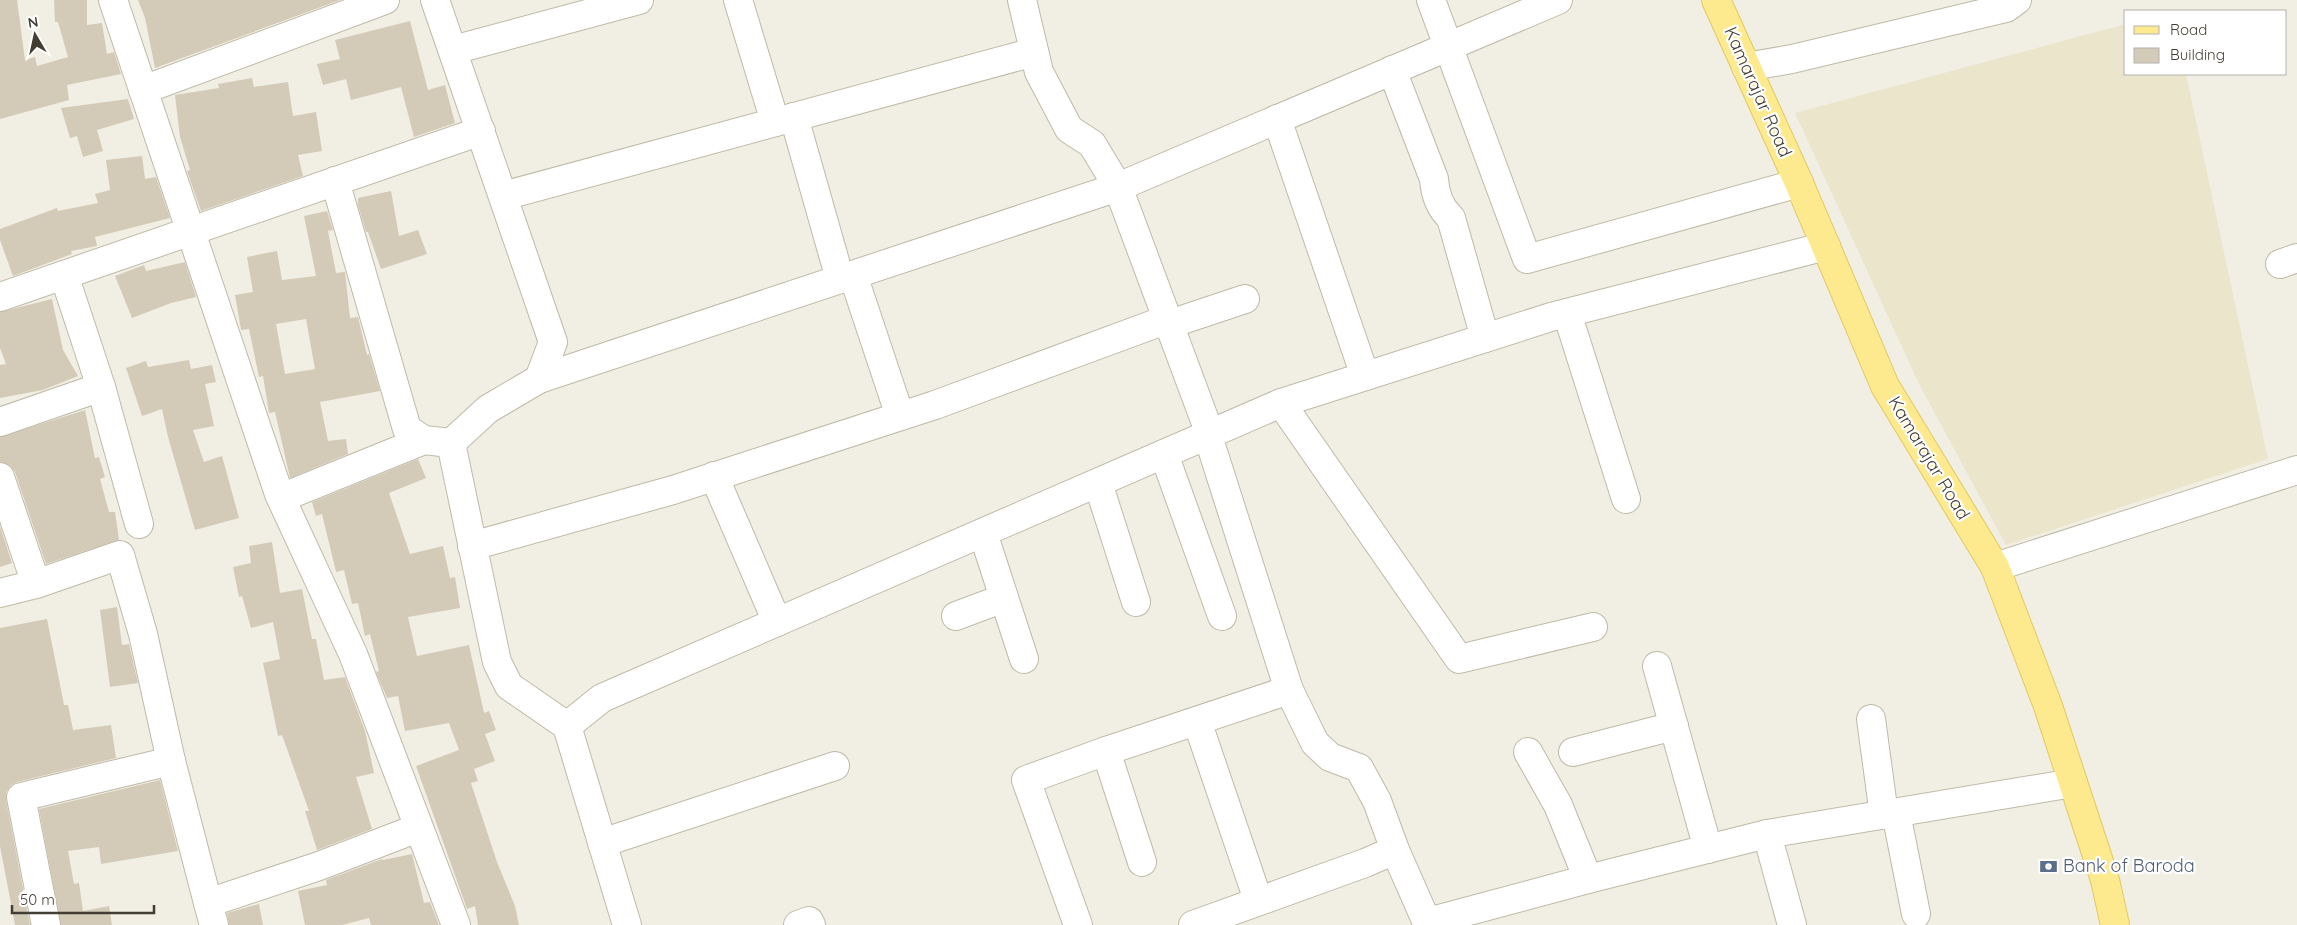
<svg xmlns="http://www.w3.org/2000/svg" width="2297" height="925" viewBox="0 0 2297 925" font-family="Quicksand,sans-serif">
  <style>
    .education { fill: #ebe5cc }
    .building { fill: #d3cbb8; fill-rule: evenodd }
    .lines { fill: none; stroke-linecap: round; stroke-linejoin: round }
    .minor-casing { stroke: #bfbaa8; stroke-width: 30 }
    .major-casing { stroke: #e2c960; stroke-width: 30 }
    .minor { stroke: #fff; stroke-width: 28 }
    .major { stroke: #fdea8f; stroke-width: 28 }
    .labels { text-anchor: middle; stroke-width: 4.5; stroke-linejoin: round; paint-order: stroke }
    .street-label { font-size: 18px; fill: #433e33; stroke: #fff }
    .service-label { font-size: 18px; fill: #4e5e75; stroke: #fff; text-anchor: start }
  </style>
  <rect width="100%" height="100%" fill="#f1eee3"/>
  <path class="education" d="M2126,24V74H2186L2268,459L2006,545L1919,384L1795,113Z"/>
  <g class="building">
    <path d="M0,0H17L25,60L35,57L37,66L68,57L58,22H55L54,0H87V25L102,23L107,54L114,52L121,74L67,85L69,100L0,119Z"/>
    <path d="M138,0H340L155,68L145,18Z"/>
    <path d="M410,21L428,90L445,85L455,123L414,137L401,87L351,100L346,79L323,85L317,64L340,59L335,40Z"/>
    <path d="M252,78L254,87L288,82L293,116L316,112L322,151L298,155L303,176L201,211L187,171L190,170L180,137L175,95L219,88L218,84Z"/>
    <path d="M128,99L134,119L97,130L103,151L83,157L77,136L70,138L61,108Z"/>
    <path d="M142,156L145,179L156,177L170,218L95,237L97,246L71,251L72,254L13,276L0,240V229L57,208L58,211L98,203L95,194L110,190L106,160Z"/>
    <path d="M391,191L399,236L418,230L427,254L381,269L368,232H366L358,205V198Z"/>
    <path d="M327,211L333,230L328,231L336,273L345,272L350,318L358,317L367,355L369,354L380,391L320,402L328,441L346,439L348,454L290,478L275,412L269,413L263,376L259,377L249,329L241,330L235,295L253,292L247,257L277,251L282,280L316,276L304,216ZM306,319L315,369L285,374L276,324Z"/>
    <path d="M185,262L196,297L171,303L132,318L115,276L144,265L146,271Z"/>
    <path d="M52,299L63,350L78,376L43,390L0,398V365L6,364L0,348V312Z"/>
    <path d="M189,360L191,369L212,365L216,382L205,384L214,426L193,430L204,462L222,456L239,518L195,530L168,437L162,409L142,416L126,368L146,361L148,367Z"/>
    <path d="M85,410L95,458L99,457L105,477L100,479L109,512H115L119,540L46,564L15,472L10,465L0,462V437Z"/>
    <path d="M418,459L426,478L389,493L410,554L443,546L450,578L455,577L460,608L408,617L417,656L469,645L484,713L489,711L496,730L485,734L495,761L474,769L478,781L471,783L497,862L515,906L519,925H478L475,906L467,909L416,766L459,750L449,723L405,731L398,696L387,698L376,672L379,671L370,634L365,636L358,603L352,604L344,570L336,572L322,514L316,516L312,502Z"/>
    <path d="M0,526L12,563L0,567Z"/>
    <path d="M272,542L280,593L302,589L312,639H316L324,680L345,677L365,731L374,773L356,777L372,829L317,850L305,811H309L282,735L278,736L263,663L280,659L273,622L251,628L242,596L239,597L233,567L251,563L249,546Z"/>
    <path d="M117,607L122,645L129,644L138,683L110,687L100,610Z"/>
    <path d="M47,619L64,705H68L73,730L111,725L116,758L17,782L11,785L6,792V800L30,925H15L0,846V628Z"/>
    <path d="M160,780L178,851L101,864L99,847L68,851L74,884L79,883L83,911L109,906L112,925H61L39,809Z"/>
    <path d="M412,854L424,903L430,902L439,925H371L369,918L342,925H305L298,891L327,885L326,880L382,859L383,860Z"/>
    <path d="M259,904L263,925H229L227,913Z"/>
  </g>
  <g class="lines">
    <defs>
      <g id="minor">
        <path d="M113,0L279,494L353,654L456,925"/>
        <path d="M435,0L553,342L539,379L488,409L451,443L497,662L509,686L567,726L627,925"/>
        <path d="M738,0L775,122"/>
        <path d="M1022,0L1039,72L1069,129L1092,144L1118,187L1210,434"/>
        <path d="M1431,0L1527,259L1799,183"/>
        <path d="M453,50L639,0"/>
        <path d="M1746,67L1792,59L2006,8L2017,0"/>
        <path d="M1392,70L1434,179C1435,195 1440,208 1451,218L1485,338"/>
        <path d="M143,90L385,0"/>
        <path d="M794,117L840,279"/>
        <path d="M1277,119L1365,376"/>
        <path d="M335,181L407,429L424,440L451,443"/>
        <path d="M503,196L1034,52"/>
        <path d="M2280,264L2297,258"/>
        <path d="M64,275L101,387"/>
        <path d="M853,275L900,416"/>
        <path d="M0,297L481,131"/>
        <path d="M1567,313L1626,499"/>
        <path d="M1170,324L1245,299"/>
        <path d="M539,379L1118,187L1558,0"/>
        <path d="M1281,403L1459,659L1593,627"/>
        <path d="M0,422L101,387L139,524"/>
        <path d="M1208,436L1289,690L1315,743L1330,757L1359,768L1377,801L1395,850"/>
        <path d="M1164,454L1222,616"/>
        <path d="M714,476L777,622"/>
        <path d="M0,477L36,584L120,555L143,634L171,761"/>
        <path d="M1098,483L1136,602"/>
        <path d="M281,498L424,440"/>
        <path d="M983,533L1024,659"/>
        <path d="M472,546L673,490L935,405L1168,319"/>
        <path d="M1995,567L2297,470"/>
        <path d="M0,593L36,584"/>
        <path d="M956,616L1004,598"/>
        <path d="M1657,666L1708,849"/>
        <path d="M1871,719L1884,815"/>
        <path d="M1197,721L1258,900"/>
        <path d="M567,726L602,698L1281,403L1551,317L1826,246"/>
        <path d="M1106,751L1142,862"/>
        <path d="M1528,752L1558,805L1588,879"/>
        <path d="M1573,752L1674,726"/>
        <path d="M1896,813L1916,914"/>
        <path d="M602,843L835,766"/>
        <path d="M1428,922L1588,879L1767,834"/>
        <path d="M46,925L21,797L171,761L208,903"/>
        <path d="M214,925L208,903L319,866L418,828"/>
        <path d="M798,925L809,921L811,925"/>
        <path d="M1078,925L1026,780L1106,751L1289,690"/>
        <path d="M1193,925L1365,863L1395,850L1428,925"/>
        <path d="M1792,925L1767,834L2073,783"/>
      </g>
      <path id="major" d="M1716,0L1799,183L1885,386L1995,567L2048,706L2105,880L2115,925"/>
    </defs>
    <use href="#minor" class="minor-casing"/>
    <use href="#major" class="major-casing"/>
    <use href="#minor" class="minor"/>
    <use href="#major" class="major"/>
  </g>
  <defs>
    <symbol id="bank-bare" viewBox="-9 -9 18 18"><path d="M-6-4H6V4H-6ZM0-2.3a2.3 2.3 0 1 0 0 4.6a2.3 2.3 0 1 0 0-4.6Z" fill="#5c6f8a" stroke="#fff" stroke-width="2.5" paint-order="stroke"/></symbol>
  </defs>
  <g fill-rule="evenodd">
    <use href="#bank-bare" x="2036" y="854" width="25" height="25"/>
  </g>
  <g class="labels">
    <g class="street-label">
      <text transform="translate(1758 92) rotate(66)" y="6">Kamarajar Road</text>
      <text transform="translate(1929 458) rotate(59)" y="6">Kamarajar Road</text>
    </g>
    <g class="service-label">
      <text x="2063" y="872">Bank of Baroda</text>
    </g>
  </g>
  <rect x="2124" y="10" width="162" height="65" fill="#ffffff" stroke="#b4b2ad"/>
  <rect x="2134" y="26" width="25" height="8" fill="#fdea8f" stroke="#b4b2ad"/>
  <text x="2170" y="35" font-size="15" fill="#433e33">Road</text>
  <rect x="2134" y="48" width="25" height="15" fill="#d3cbb8" stroke="#b4b2ad"/>
  <text x="2170" y="60" font-size="15" fill="#433e33">Building</text>
  <g transform="translate(35 35) rotate(351)" stroke="#ffffff" stroke-width="4" paint-order="stroke">
  <path d="M0-4L9 19L0 12L-9 19Z" fill="#433e33"/>
  <text y="-8" font-size="14" font-weight="bold" text-anchor="middle" fill="#433e33">N</text>
  </g>
  <path d="M12 905v8h142v-8" fill="none" stroke="#433e33" stroke-width="2.5"/>
  <text x="20" y="905" font-size="15" fill="#433e33" stroke="#ffffff" stroke-width="4" paint-order="stroke">50 m</text>
</svg>
